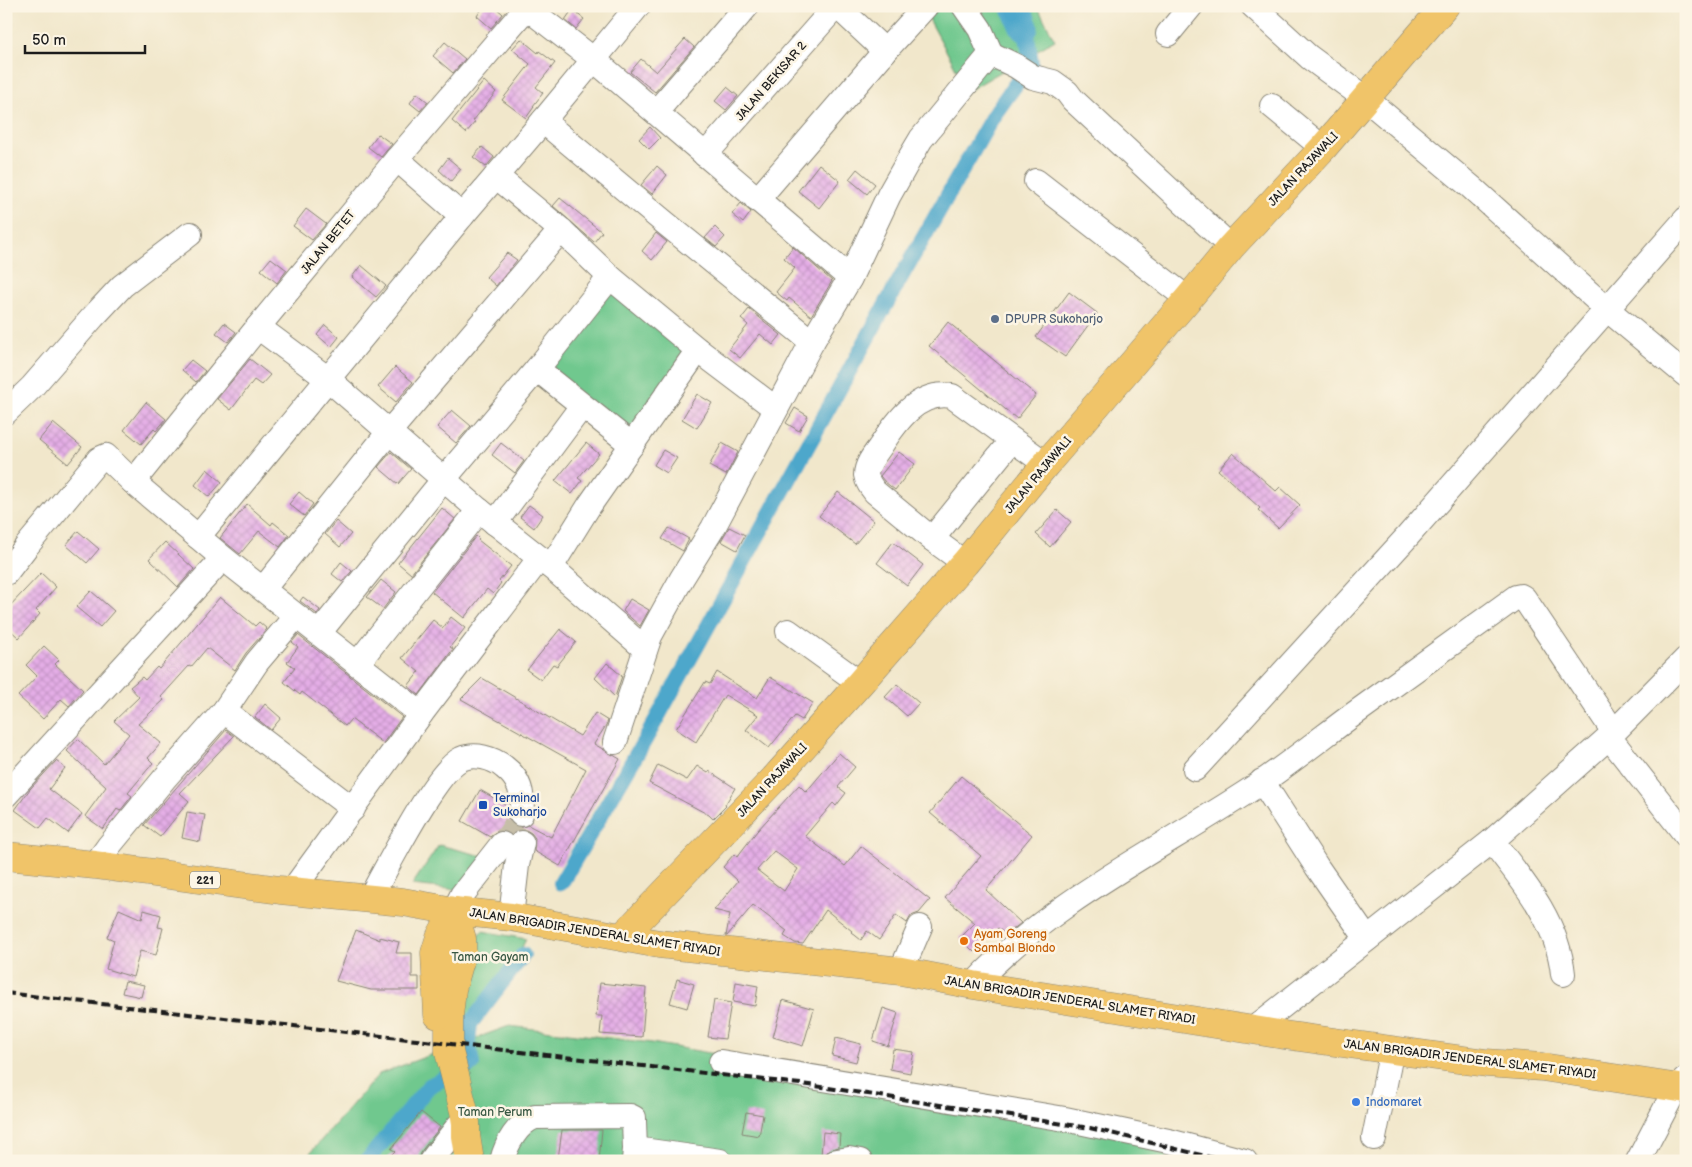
<svg xmlns="http://www.w3.org/2000/svg" width="1692" height="1167" viewBox="0 0 1692 1167" font-family="'Balsamiq Sans',sans-serif">
  <style>
    .park { fill: #70c88e; stroke: #467255 }
    .lines { fill: none; stroke-linecap: round; stroke-linejoin: round }
    .canal { stroke: #4ea7cb; stroke-width: 16 }
    .river { stroke: #4ea7cb; stroke-width: 29 }
    .building { fill: url(#building-cross-hatch); fill-rule: evenodd }
    .minor-tunnel { stroke: #c6bea8; stroke-width: 24; stroke-dasharray: 24 12; stroke-linecap: butt }
    .minor-casing { stroke: #868274; stroke-width: 26 }
    .major-casing { stroke: #868274; stroke-width: 29 }
    .minor { stroke: #fff; stroke-width: 24 }
    .major { stroke: #f0c469; stroke-width: 28 }
    .rail { stroke: #1c1c1c; stroke-width: 4; stroke-dasharray: 8 4; stroke-linecap: butt }
    .service-dot { fill: #5c6f8a; stroke: #fcf5e5; stroke-width: 2 }
    .transit-dot { fill: #1a4fb4; stroke: #fcf5e5; stroke-width: 2 }
    .food-dot { fill: #e8710a; stroke: #fcf5e5; stroke-width: 2 }
    .shop-dot { fill: #3f7fe0; stroke: #fcf5e5; stroke-width: 2 }
    .labels { text-anchor: middle; stroke-width: 5; stroke-linejoin: round; paint-order: stroke }
    .shield { fill: #fcf5e5; stroke: #5f5d58; stroke-width: 1 }
    .shield-label { font-size: 11px; font-weight: bold; fill: #1c1c1c }
    .street-label { font-size: 12px; fill: #1c1c1c; stroke: #fcf5e5 }
    .service-label { font-size: 12px; fill: #4e5e75; stroke: #fcf5e5; text-anchor: start }
    .transit-label { font-size: 12px; fill: #164399; stroke: #fcf5e5; text-anchor: start }
    .food-label { font-size: 12px; fill: #c56008; stroke: #fcf5e5; text-anchor: start }
    .park-label { font-size: 12px; fill: #395844; stroke: #fcf5e5 }
    .shop-label { font-size: 12px; fill: #366cbe; stroke: #fcf5e5; text-anchor: start }
  </style>
  <defs>
    <pattern id="building-cross-hatch" width="8" height="8" patternUnits="userSpaceOnUse" patternTransform="scale(1.25)"><rect width="8" height="8" fill="#e4ade6"/><path d="M0 0l8 8M0 8l8-8" fill="none" stroke="#c394c5"/></pattern>
  </defs>
  <rect width="100%" height="100%" fill="#fcf5e5"/>
  <filter id="ink" filterUnits="userSpaceOnUse"><feTurbulence type="fractalNoise" baseFrequency=".02" numOctaves="2"/><feDisplacementMap in="SourceGraphic" scale="10" xChannelSelector="R" yChannelSelector="G"/><feConvolveMatrix kernelMatrix="1 2 1 2 8 2 1 2 1" color-interpolation-filters="sRGB"/></filter>
  <filter id="wash" filterUnits="userSpaceOnUse"><feTurbulence type="fractalNoise" baseFrequency=".0096" numOctaves="4" result="noise"/><feDisplacementMap in="SourceGraphic" scale="20" xChannelSelector="R" yChannelSelector="G"/><feGaussianBlur stdDeviation="1.12" result="paint"/><feColorMatrix in="noise" values="0 0 0 0 0 0 0 0 0 0 0 0 0 0 0 0 0 1.4 0 .05"/><feComposite in="paint" operator="in"/></filter>
  <g filter="url(#wash)">
    <rect width="100%" height="100%" fill="#f1e7cb"/>
    <g class="park">
      <path d="M922,6H1037L1055,40L968,91Z"/>
      <path d="M610,277L698,356L632,445L537,369Z"/>
      <path d="M439,845L487,857L477,892L412,885Z"/>
      <path d="M482,931L526,939L518,956L466,1023L452,1020L469,948Z"/>
      <path d="M509,1026L652,1043L915,1089L1071,1113L1270,1161H303L379,1074Z"/>
    </g>
    <g class="lines">
      <g class="canal">
        <path d="M561,883L646,738L905,270L993,116L1031,63L1026,29"/>
        <path d="M367,1161L429,1086L472,1064L468,1041L470,1024L523,955"/>
      </g>
      <path class="river" d="M1015,6L1024,27"/>
    </g>
    <g id="blocks">
      <g class="building">
        <path d="M484,6H494L503,14L491,28L477,16Z"/>
        <path d="M572,10L584,19L576,29L565,20Z"/>
        <path d="M521,39L538,53L539,51L555,63L536,87L543,93L533,106L534,107L526,118L502,100L530,64L512,49Z"/>
        <path d="M685,39L694,47L655,92L630,72L641,59L656,72Z"/>
        <path d="M445,42L465,59L453,73L433,56Z"/>
        <path d="M484,81L496,92L473,121L475,122L466,133L452,121Z"/>
        <path d="M727,87L738,96L726,110L715,101Z"/>
        <path d="M417,93L428,102L420,111L410,103Z"/>
        <path d="M650,127L660,138L649,149L639,139Z"/>
        <path d="M378,134L392,144L381,157L368,147Z"/>
        <path d="M482,147L494,157L486,167L473,157Z"/>
        <path d="M448,158L461,169L451,181L439,170Z"/>
        <path d="M819,164L840,181L819,208L798,191Z"/>
        <path d="M657,166L667,175L652,194L641,185Z"/>
        <path d="M857,169L875,184L867,194L849,179Z"/>
        <path d="M560,198L602,232L594,242L553,206Z"/>
        <path d="M741,203L751,212L743,223L732,214Z"/>
        <path d="M306,209L326,224L312,240L293,226Z"/>
        <path d="M715,227L725,237L716,247L705,238Z"/>
        <path d="M656,233L667,242L652,260L642,251Z"/>
        <path d="M793,247L832,281L811,316L789,298L787,301L776,292L795,268L784,258Z"/>
        <path d="M507,253L517,260L496,286L486,277Z"/>
        <path d="M271,258L287,270L277,283L261,270Z"/>
        <path d="M361,265L386,286L376,297L352,277Z"/>
        <path d="M1069,292L1097,313L1065,357L1036,337Z"/>
        <path d="M749,309L781,335L773,345L760,334L740,358L729,349L748,325L741,319Z"/>
        <path d="M948,322L1036,395L1017,419L929,346Z"/>
        <path d="M224,323L236,332L228,342L216,333Z"/>
        <path d="M325,325L339,337L331,347L317,335Z"/>
        <path d="M250,359L270,375L261,385L254,380L231,410L217,399Z"/>
        <path d="M191,360L205,371L196,382L182,370Z"/>
        <path d="M395,367L413,382L396,402L378,387Z"/>
        <path d="M697,394L712,403L697,428L682,419Z"/>
        <path d="M146,402L166,419L156,431L154,429L141,444L124,430Z"/>
        <path d="M795,408L808,416L799,431L786,423Z"/>
        <path d="M452,410L471,426L456,443L437,427Z"/>
        <path d="M53,423L82,447L68,464L39,440Z"/>
        <path d="M501,443L524,461L515,473L492,455Z"/>
        <path d="M586,443L599,454L578,478L582,481L572,494L555,481Z"/>
        <path d="M722,443L738,452L726,475L709,466Z"/>
        <path d="M663,450L677,458L667,473L654,465Z"/>
        <path d="M391,452L411,469L398,484L378,467Z"/>
        <path d="M899,452L915,464L895,490L885,482L880,476Z"/>
        <path d="M1233,453L1276,491L1280,487L1300,505L1278,528L1258,510L1260,508L1218,470Z"/>
        <path d="M207,469L222,482L209,497L195,485Z"/>
        <path d="M299,492L313,504L304,516L289,504Z"/>
        <path d="M838,492L874,521L855,544L819,516Z"/>
        <path d="M247,504L271,525L273,522L289,535L280,547L259,531L240,554L220,538Z"/>
        <path d="M529,505L543,515L534,528L520,517Z"/>
        <path d="M442,508L455,519L411,574L398,563Z"/>
        <path d="M1057,510L1071,522L1050,547L1036,534Z"/>
        <path d="M336,521L351,534L340,547L325,534Z"/>
        <path d="M729,527L745,535L737,550L721,541Z"/>
        <path d="M669,528L689,539L683,551L662,539Z"/>
        <path d="M78,531L99,549L87,563L66,545Z"/>
        <path d="M476,536L479,539L478,540L511,566L499,581L501,583L493,594L487,589L464,618L432,592Z"/>
        <path d="M165,542L194,569L178,587L149,559Z"/>
        <path d="M893,542L923,565L907,586L877,563Z"/>
        <path d="M341,562L352,571L342,582L332,574Z"/>
        <path d="M41,573L56,587L36,610L40,614L19,638L6,626V610Z"/>
        <path d="M381,580L396,592L383,609L367,597Z"/>
        <path d="M91,591L114,611L100,627L76,607Z"/>
        <path d="M220,597L255,626L259,622L267,629L246,653L235,670L207,648L191,667L189,666L161,697L164,700L138,724L161,743L148,758L153,763L128,793L132,796L120,811L117,809L103,829L85,816L106,787L67,751L78,739L104,764L129,734L114,721L139,697L130,687L142,677L145,680L157,667L159,669Z"/>
        <path d="M303,597L320,610L317,614L300,601Z"/>
        <path d="M630,599L649,610L640,626L623,611Z"/>
        <path d="M451,617L465,628L450,647L453,649L419,695L408,686L419,672L402,658L433,620L443,628Z"/>
        <path d="M560,629L576,642L557,666L553,664L541,680L527,670Z"/>
        <path d="M298,635L402,717L383,743L351,719L345,726L302,692L300,695L284,682L295,668L287,662L298,647L292,642Z"/>
        <path d="M44,646L59,660L55,664L83,690L69,706L61,699L43,719L18,696L37,676L26,665Z"/>
        <path d="M607,663L622,676L615,697L595,678Z"/>
        <path d="M717,672L757,698L770,677L813,703L802,720L795,716L769,748L746,730L758,715L725,695L696,742L676,729L705,682L710,684Z"/>
        <path d="M482,678L580,736L595,713L608,721L605,727L594,744L620,759L560,866L534,851L535,838L531,833L526,830H517L511,834L504,831H497L490,837L462,821L480,790L508,806V819L513,825L520,828L528,825L551,837L586,769L461,699Z"/>
        <path d="M897,684L919,703L907,716L885,697Z"/>
        <path d="M265,704L281,718L271,730L255,717Z"/>
        <path d="M226,730L234,736L180,793L189,801L160,837L144,825Z"/>
        <path d="M839,753L855,767L838,787L846,793L836,806L833,803L805,836L845,866L861,846L930,900L919,913L911,916L907,923L896,915L879,940L867,931L861,940L851,932L852,931L826,910L803,944L795,943L784,936L787,931L753,905L727,936H726L730,914L714,910L738,881L723,867L734,854L737,857L757,831L799,785L806,792ZM774,851L798,869L784,891L757,870Z"/>
        <path d="M56,761L65,768L49,789L82,814L68,833L48,818L40,828L15,810L30,789Z"/>
        <path d="M658,765L687,780L697,766L708,773L709,771L735,788L725,805L726,806L713,819L709,815L649,783Z"/>
        <path d="M961,776L1032,835L986,890L1021,923L1006,935L998,928L974,952L960,938L975,923L945,898L981,856L930,813Z"/>
        <path d="M187,812L205,815L200,842L182,838Z"/>
        <path d="M119,909L142,919L144,910L161,915L158,927L163,928L156,955L140,951L133,977L106,969L114,940L107,937Z"/>
        <path d="M356,930L380,940V937L399,942L396,953H412V977H419V990H371L336,981Z"/>
        <path d="M677,979L694,984L687,1008L670,1003Z"/>
        <path d="M125,981L144,985L141,997L122,993Z"/>
        <path d="M736,982L758,986L755,1006L733,1002Z"/>
        <path d="M600,983L646,988L642,1037L600,1034L602,1016H596Z"/>
        <path d="M714,1000L731,1003L725,1039L708,1037Z"/>
        <path d="M783,1000L814,1009L803,1046L773,1037Z"/>
        <path d="M883,1008L898,1013L888,1046L873,1041Z"/>
        <path d="M836,1038L861,1044L856,1062L832,1056Z"/>
        <path d="M893,1049L914,1052L910,1073L890,1069Z"/>
        <path d="M421,1112L440,1127L420,1153L418,1161H385L395,1151L391,1149Z"/>
        <path d="M746,1112L763,1115L759,1136L742,1133Z"/>
        <path d="M562,1130H602L599,1161L558,1159Z"/>
        <path d="M823,1132L840,1134L839,1147L829,1150L825,1155H821Z"/>
      </g>
    </g>
  </g>
  <g filter="url(#ink)">
    <use href="#blocks" fill-opacity="0" stroke="#868274" stroke-width="1"/>
    <g class="lines">
      <path class="minor-tunnel" d="M502,844L513,829L521,814"/>
      <defs>
        <g id="minor">
          <path d="M837,6L885,51"/>
          <path d="M1253,6L1309,57L1366,99L1471,187L1608,310L1686,375"/>
          <path d="M527,8L593,59L850,278"/>
          <path d="M1168,34L1191,6"/>
          <path d="M991,54L1016,66L1033,77L1053,82L1067,92L1073,100L1231,247"/>
          <path d="M1272,106L1323,148"/>
          <path d="M656,112L747,6"/>
          <path d="M543,121L664,222L812,342"/>
          <path d="M705,155L836,6"/>
          <path d="M397,159L462,216"/>
          <path d="M496,176L561,230L610,277L698,350L776,409"/>
          <path d="M1036,181L1188,299"/>
          <path d="M757,200L885,51L926,6"/>
          <path d="M258,327L328,379L479,510L551,567L645,649"/>
          <path d="M537,369L632,445"/>
          <path d="M6,412L32,387L93,317L122,286L190,234"/>
          <path d="M133,482L258,327L397,159L528,6"/>
          <path d="M495,523L582,406"/>
          <path d="M198,537L462,216L543,121L638,6"/>
          <path d="M932,539L1012,440"/>
          <path d="M965,563L932,539L875,492C871,487 867,482 866,475C866,465 874,455 880,447C896,422 918,390 952,396L1046,464"/>
          <path d="M551,567L589,506L698,350"/>
          <path d="M6,573L26,547L99,459L106,456L133,482L223,558L421,714"/>
          <path d="M264,588L389,432L561,230"/>
          <path d="M788,631L860,683"/>
          <path d="M319,633L444,479L537,369L610,277"/>
          <path d="M357,664L479,510"/>
          <path d="M224,711L353,809"/>
          <path d="M1609,737L1686,835"/>
          <path d="M615,742L650,636L682,578L713,528L812,342L850,278L889,195L911,156L921,139L991,54L980,29L964,6"/>
          <path d="M1195,769L1407,537L1686,219"/>
          <path d="M1262,781L1317,867L1367,939"/>
          <path d="M6,795L223,558"/>
          <path d="M1492,841C1523,881 1558,922 1563,974"/>
          <path d="M95,865L108,847L164,779L224,711L257,662L296,616"/>
          <path d="M292,891L421,714L539,559"/>
          <path d="M370,898C386,870 435,771 461,759C475,753 493,758 504,767C520,779 524,794 521,814"/>
          <path d="M454,911L462,895L502,844"/>
          <path d="M511,917L517,865L522,843"/>
          <path d="M901,971L920,927"/>
          <path d="M973,985C1054,898 1164,848 1262,782C1291,762 1319,740 1347,719C1403,679 1459,638 1516,597L1521,596L1524,598L1614,732"/>
          <path d="M1252,1030L1492,841L1609,737L1686,659"/>
          <path d="M721,1062L1065,1119L1173,1142L1245,1161"/>
          <path d="M1374,1138L1392,1049"/>
          <path d="M635,1149L720,1161"/>
          <path d="M431,1161L459,1125L466,1123"/>
          <path d="M502,1161C506,1144 518,1123 535,1117L630,1116L634,1118V1121L635,1149L634,1161"/>
          <path d="M837,1161L849,1159L860,1161"/>
          <path d="M1638,1161L1676,1088L1686,1079"/>
        </g>
        <g id="major">
          <path d="M6,856L95,865L280,890L403,902L454,911L511,917L659,944L901,971L973,985L1284,1035L1486,1063L1542,1067L1686,1089"/>
          <path d="M454,911L462,939V954L452,989L449,1016V1052L464,1111L466,1123V1136L470,1161"/>
          <path d="M623,936L774,779L860,683L965,563L1046,464L1188,299L1231,247L1323,148L1445,6"/>
          <path d="M438,1015L435,953L440,937L454,911"/>
        </g>
      </defs>
      <use href="#minor" class="minor-casing"/>
      <use href="#major" class="major-casing"/>
      <use href="#minor" class="minor"/>
      <use href="#major" class="major"/>
      <path class="rail" d="M6,993L809,1085L1090,1128L1226,1161"/>
    </g>
  </g>
  <circle class="service-dot" cx="995" cy="319" r="5"/>
  <rect class="transit-dot" x="478" y="800" width="10" height="10" rx="2.5"/>
  <circle class="food-dot" cx="964" cy="941" r="5"/>
  <circle class="shop-dot" cx="1356" cy="1102" r="5"/>
  <g class="labels">
    <rect class="shield" x="190" y="871.5" width="30" height="17" rx="4"/>
    <g class="shield-label">
      <text x="205" y="884">221</text>
    </g>
    <g class="street-label">
      <text transform="translate(771 81) rotate(-49)" y="4">JALAN BEKISAR 2</text>
      <text transform="translate(1303 169) rotate(-47)" y="4">JALAN RAJAWALI</text>
      <text transform="translate(328 242) rotate(-51)" y="4">JALAN BETET</text>
      <text transform="translate(1038 475) rotate(-50)" y="4">JALAN RAJAWALI</text>
      <text transform="translate(772 780) rotate(-47)" y="4">JALAN RAJAWALI</text>
      <text transform="translate(595 932) rotate(9)" y="4">JALAN BRIGADIR JENDERAL SLAMET RIYADI</text>
      <text transform="translate(1070 1000) rotate(9)" y="4">JALAN BRIGADIR JENDERAL SLAMET RIYADI</text>
      <text transform="translate(1470 1059) rotate(7)" y="4">JALAN BRIGADIR JENDERAL SLAMET RIYADI</text>
    </g>
    <g class="service-label">
      <text x="1005" y="323">DPUPR Sukoharjo</text>
    </g>
    <g class="transit-label">
      <text x="493" y="802">Terminal<tspan x="493" dy="14">Sukoharjo</tspan></text>
    </g>
    <g class="food-label">
      <text x="974" y="938">Ayam Goreng<tspan x="974" dy="14">Sambal Blondo</tspan></text>
    </g>
    <g class="park-label">
      <text x="490" y="961">Taman Gayam</text>
      <text x="495" y="1116">Taman Perum</text>
    </g>
    <g class="shop-label">
      <text x="1366" y="1106">Indomaret</text>
    </g>
  </g>
  <rect width="1692" height="1167" fill="none" stroke="#fcf5e5" stroke-width="25"/>
  <path d="M25 45v8h120v-8" fill="none" stroke="#1c1c1c" stroke-width="2.5"/>
  <text x="32" y="45" font-size="15" fill="#1c1c1c" stroke="#fcf5e5" stroke-width="4" paint-order="stroke">50 m</text>
</svg>
